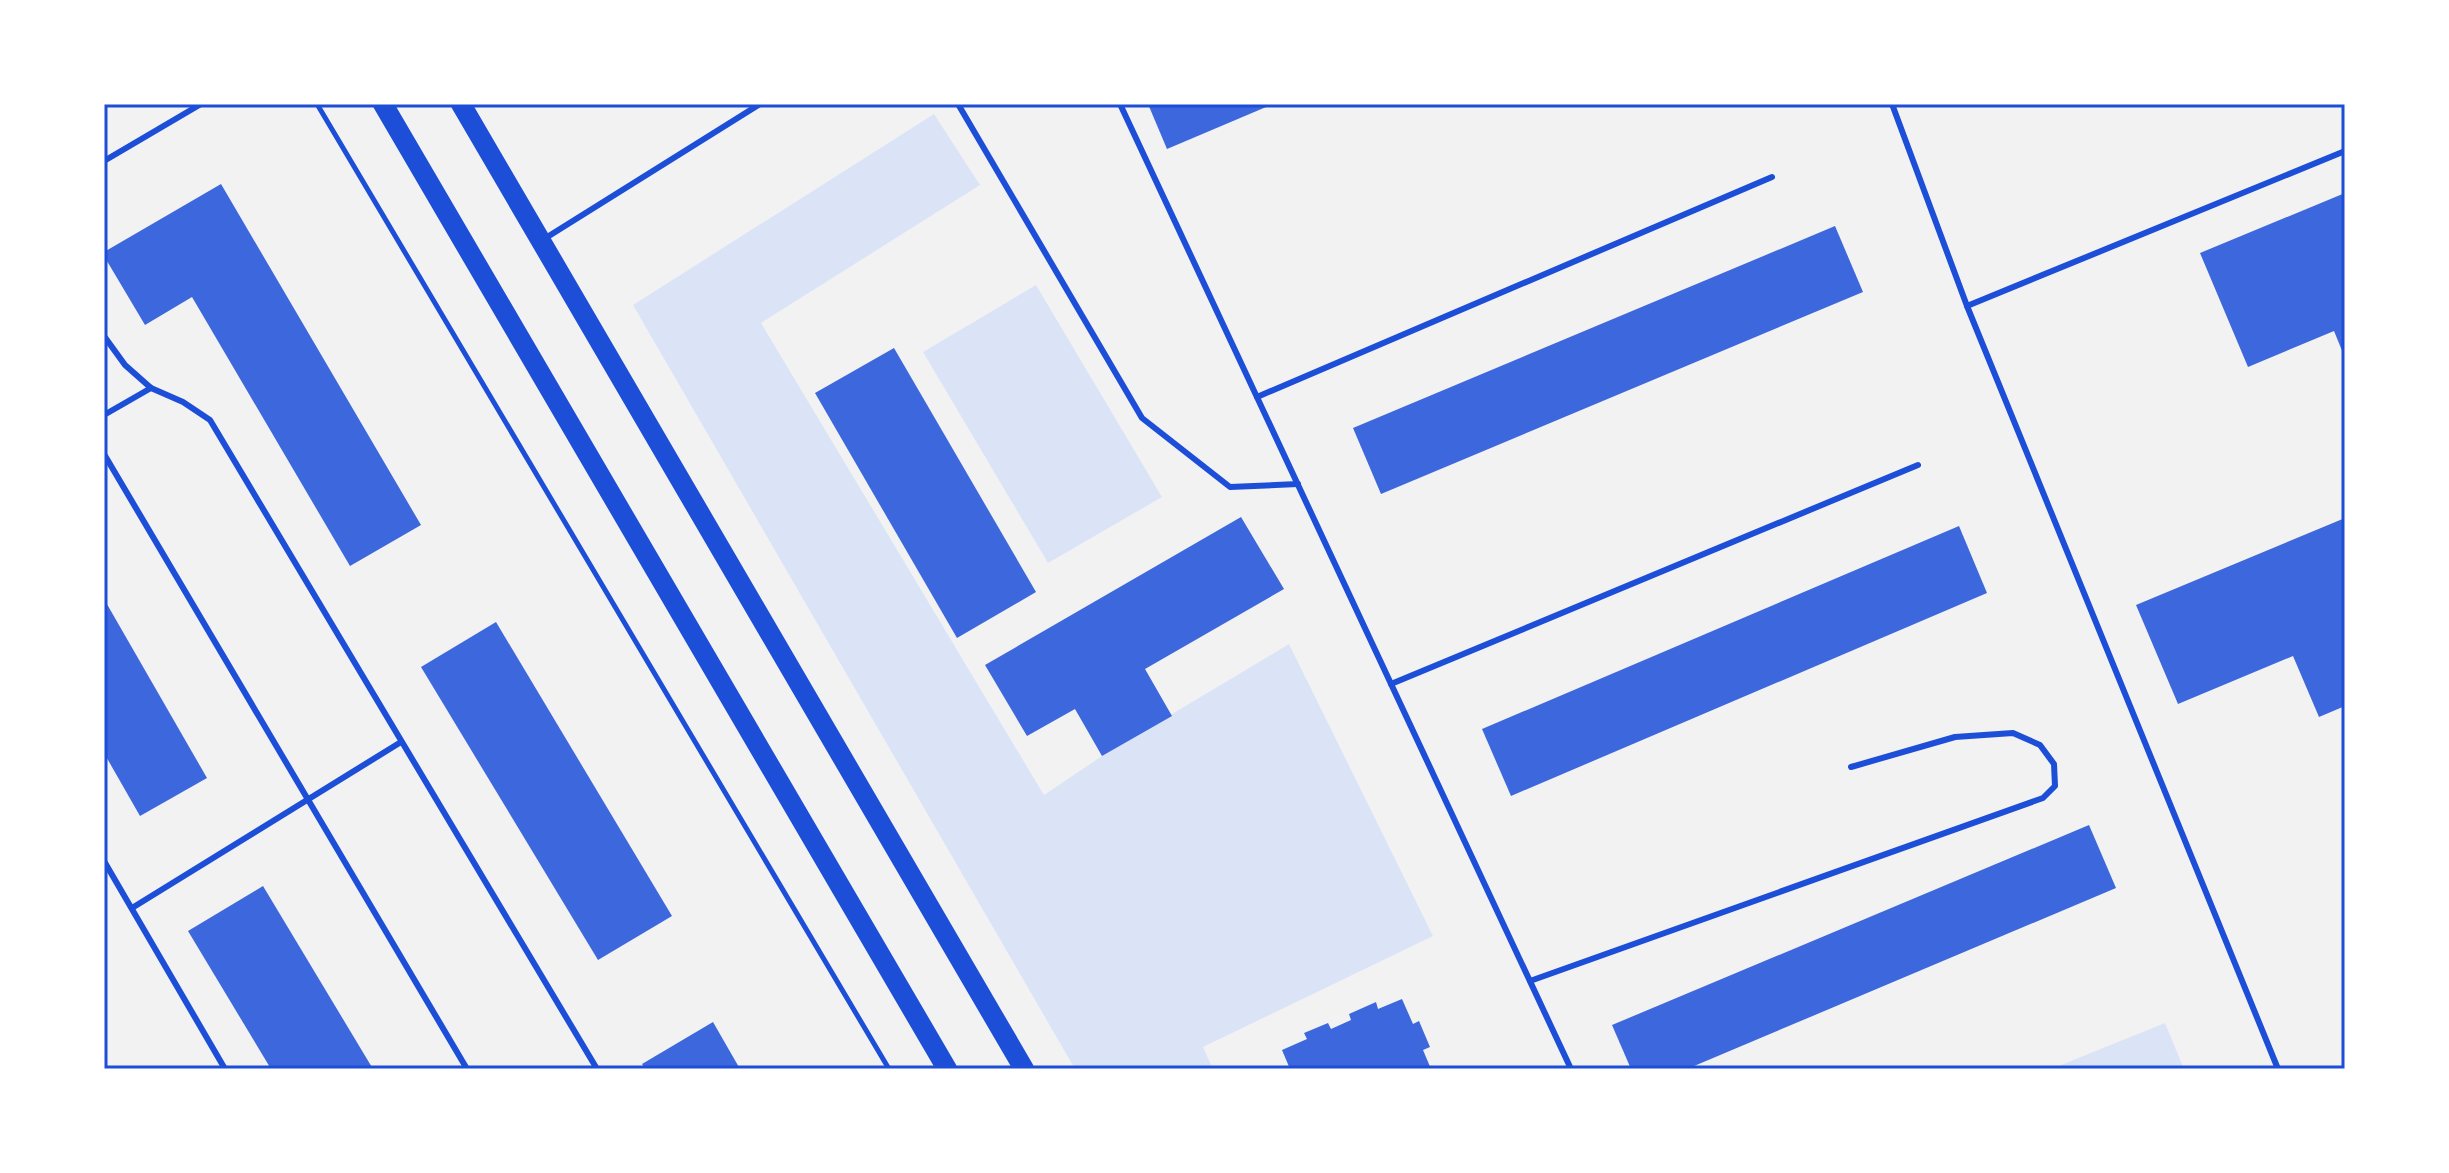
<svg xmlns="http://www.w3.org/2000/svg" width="2449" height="1173" viewBox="0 0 2449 1173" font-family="Arial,sans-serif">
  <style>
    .green { fill: #dbe4f7 }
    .building { fill: #3d67dc }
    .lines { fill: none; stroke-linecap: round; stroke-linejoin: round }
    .path { stroke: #1d4ed8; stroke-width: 5 }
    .service { stroke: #1d4ed8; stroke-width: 6 }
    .primary { stroke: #1d4ed8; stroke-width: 20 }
    .neatline { fill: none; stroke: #1d4ed8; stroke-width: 3 }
  </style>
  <rect width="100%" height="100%" fill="#f2f2f2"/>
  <g class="green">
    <path d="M934,114L980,185L761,323L1044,795L1102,756L1289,644L1433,936L1203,1047L1213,1069H1075L633,305Z"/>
    <path d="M1036,285L1162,497L1048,563L923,352Z"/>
    <path d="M2165,1023L2184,1069H2051Z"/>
  </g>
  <g class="building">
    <path d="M1148,104H1273L1167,149Z"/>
    <path d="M221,184L421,525L350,566L192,297L145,325L104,256V252Z"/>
    <path d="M2345,193V358L2334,331L2248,367L2200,253Z"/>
    <path d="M1835,226L1863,292L1381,494L1353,428Z"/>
    <path d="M894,348L1036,592L957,638L815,393Z"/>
    <path d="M1241,517L1284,589L1145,669L1172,716L1102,756L1075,709L1027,736L985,665Z"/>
    <path d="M2345,518V706L2319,717L2293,656L2178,704L2136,605Z"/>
    <path d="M1959,526L1987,593L1511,796L1482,729Z"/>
    <path d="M104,599L207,778L140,816L104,753Z"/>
    <path d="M496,622L672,916L598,960L421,667Z"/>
    <path d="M2089,825L2116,888L1687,1069H1631L1612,1025Z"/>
    <path d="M263,886L373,1069H271L188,931Z"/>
    <path d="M1402,999L1413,1024L1419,1021L1430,1047L1423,1050L1431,1069H1290L1282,1050L1307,1039L1304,1033L1328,1023L1331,1029L1351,1020L1349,1014L1376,1002L1378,1009Z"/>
    <path d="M713,1022L740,1069H645L642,1064Z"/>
  </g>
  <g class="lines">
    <path class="path" d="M317,104L889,1069"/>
    <g class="service">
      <path d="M958,104L1142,418L1230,487L1298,484"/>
      <path d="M1120,104L1571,1069"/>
      <path d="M1892,104L1967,306L2278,1069"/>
      <path d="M104,161L201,104"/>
      <path d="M544,239L760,104"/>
      <path d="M1967,306L2345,151"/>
      <path d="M104,336L125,365L151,388L183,402L210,420L597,1069"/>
      <path d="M1257,397L1772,177"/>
      <path d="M104,415L151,388"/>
      <path d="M104,454L467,1069"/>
      <path d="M1391,684L1918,465"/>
      <path d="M104,861L225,1069"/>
      <path d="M132,908L401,742"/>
      <path d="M1530,981L2043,798L2055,786L2054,764L2040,745L2013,733L1955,737L1851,767"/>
    </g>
    <g class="primary">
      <path d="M383,104L947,1069"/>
      <path d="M461,104L1024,1069"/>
    </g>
  </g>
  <rect width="2449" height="1173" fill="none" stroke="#ffffff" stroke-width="212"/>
  <rect x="106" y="106" width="2237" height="961" class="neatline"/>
</svg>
